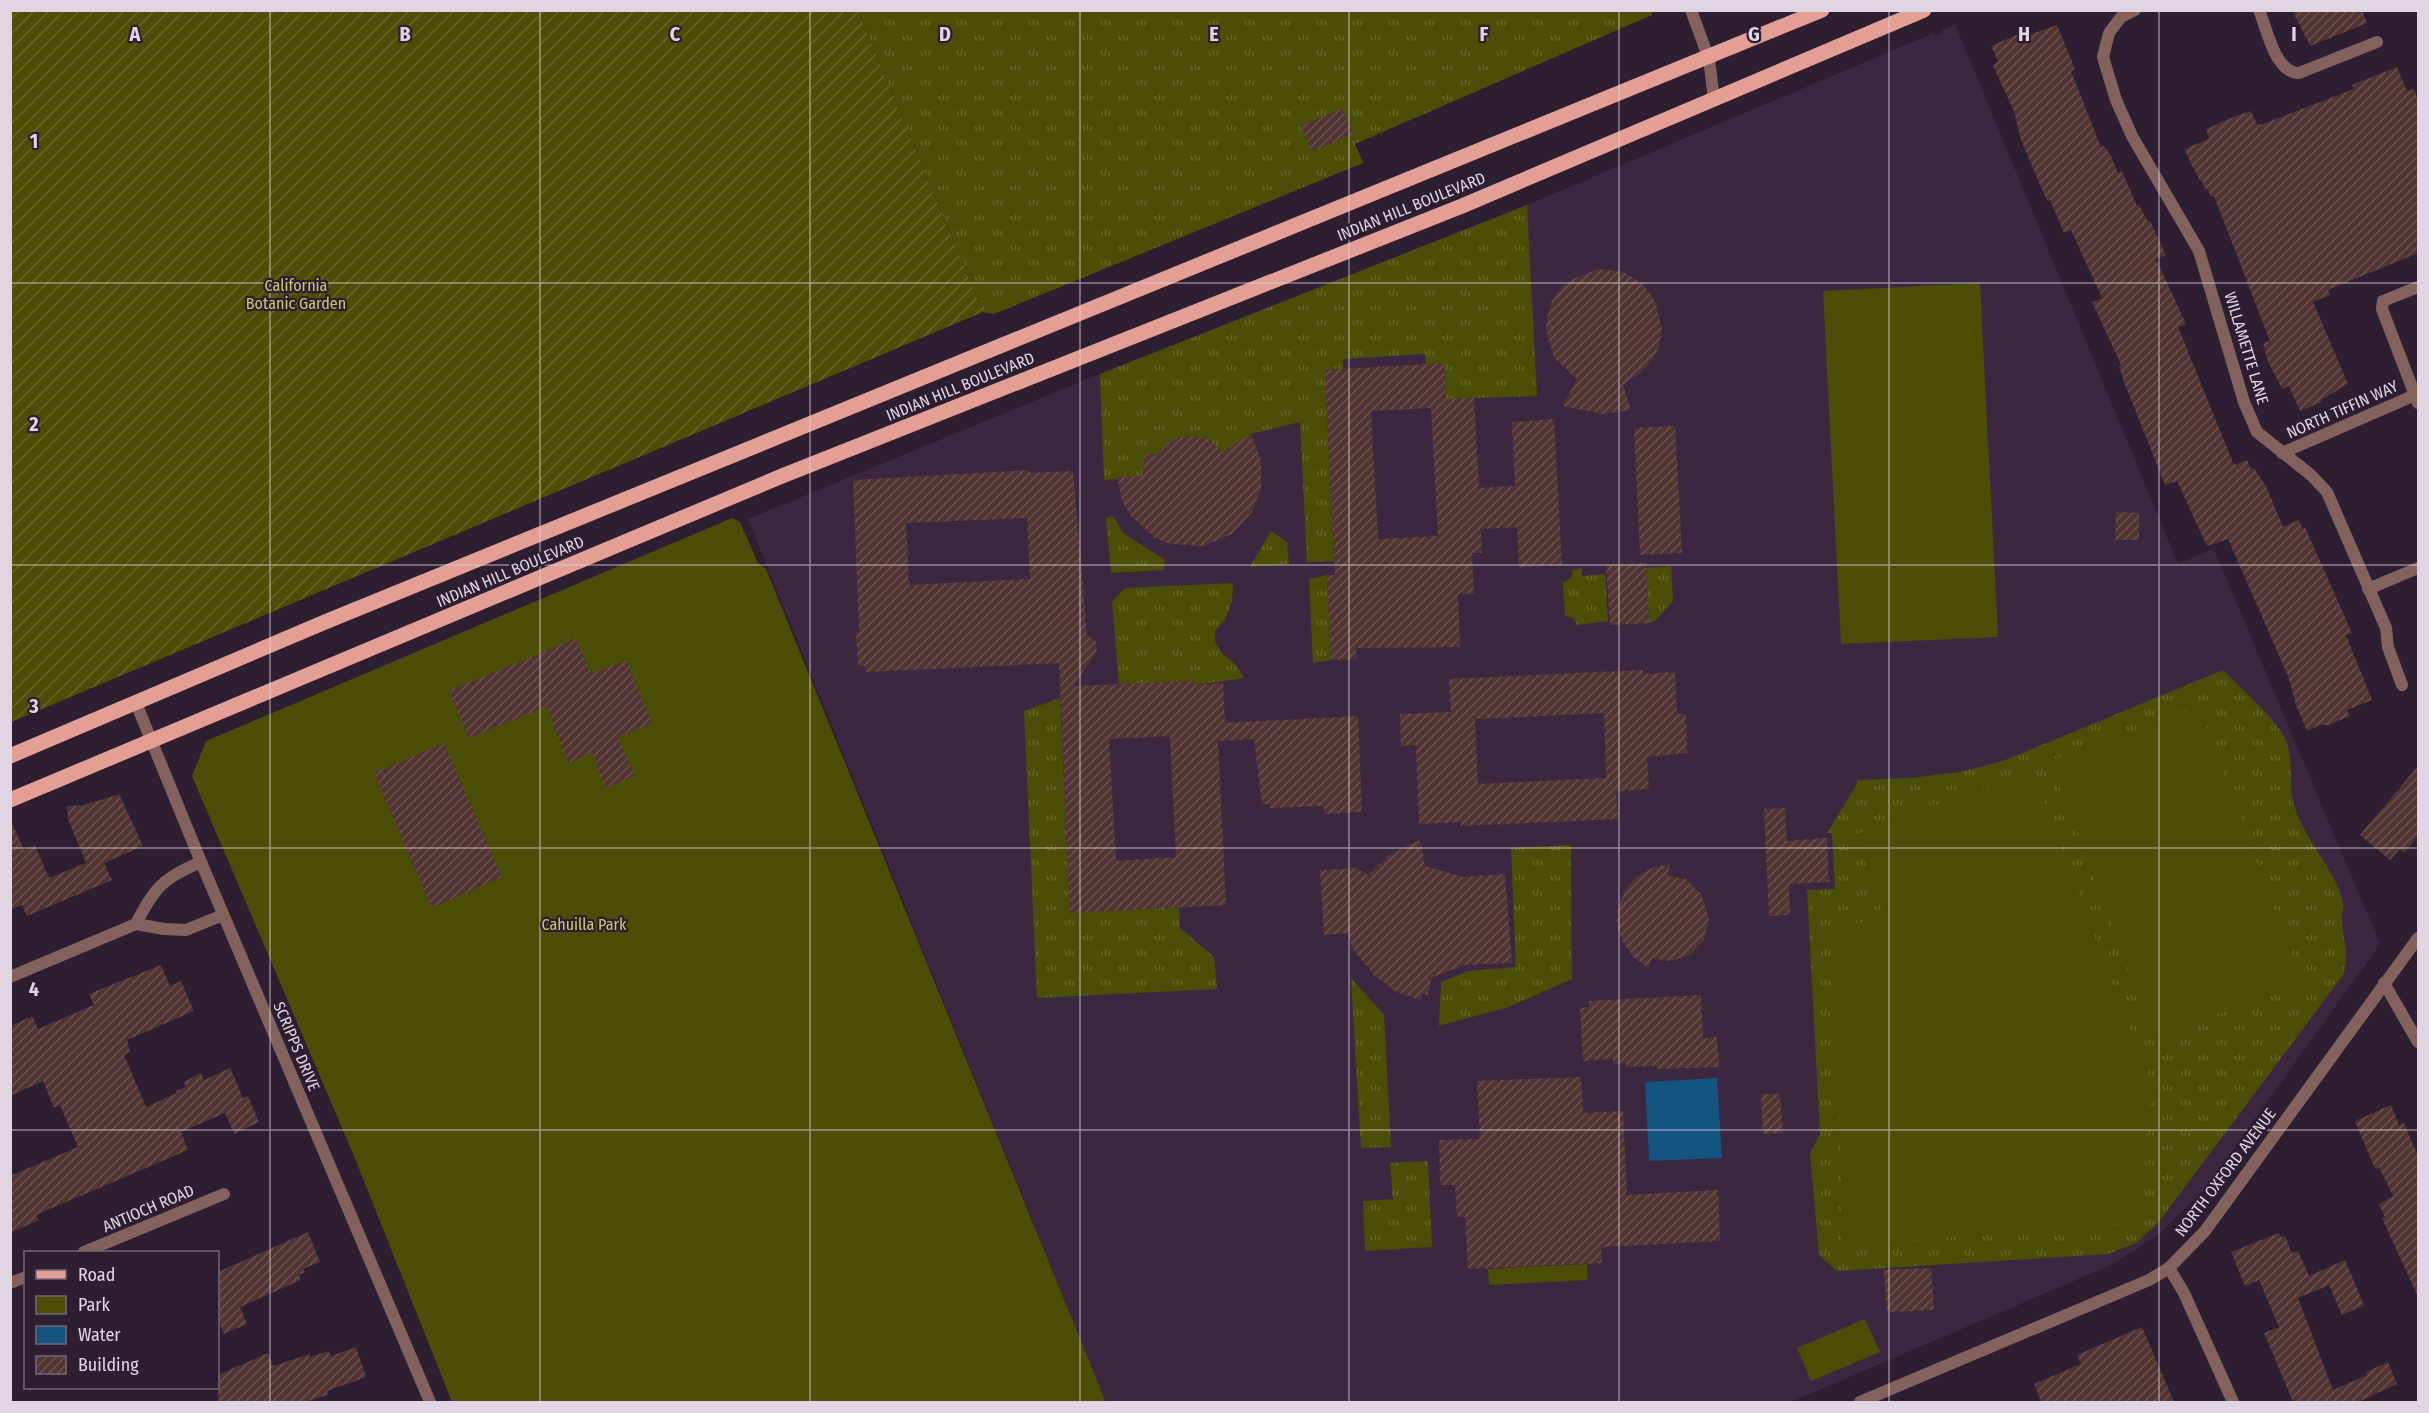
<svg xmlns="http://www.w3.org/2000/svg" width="2429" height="1413" viewBox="0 0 2429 1413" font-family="'Fira Sans Condensed',sans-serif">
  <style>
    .built { fill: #3b2840 }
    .grass { fill: url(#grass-tufts) }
    .park { fill: #4b4e06 }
    .garden { fill: url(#garden-furrows) }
    .water { fill: #155381 }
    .building { fill: url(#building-hatch); fill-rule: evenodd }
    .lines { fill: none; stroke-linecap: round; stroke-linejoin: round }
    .minor { stroke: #83625d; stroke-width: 12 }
    .tertiary { stroke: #83625d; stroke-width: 12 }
    .primary { stroke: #e39f94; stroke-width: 15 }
    .grid { fill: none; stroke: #e0d5e3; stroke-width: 1.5; stroke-opacity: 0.55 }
    .labels { text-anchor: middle; stroke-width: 4.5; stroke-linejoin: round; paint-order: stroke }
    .street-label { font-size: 16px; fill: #e0d5e3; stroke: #2e1e32 }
    .park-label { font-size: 16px; fill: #c6cd65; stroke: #2e1e32 }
    .grid-label { font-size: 20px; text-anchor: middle; font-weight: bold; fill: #e0d5e3; stroke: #2e1e32; stroke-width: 4.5; stroke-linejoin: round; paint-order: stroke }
  </style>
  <defs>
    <pattern id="grass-tufts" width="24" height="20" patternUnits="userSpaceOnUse" patternTransform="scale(1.5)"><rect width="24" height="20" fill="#4b4e06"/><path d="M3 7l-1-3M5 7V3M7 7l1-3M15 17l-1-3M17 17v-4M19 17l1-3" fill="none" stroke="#65672a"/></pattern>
    <pattern id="garden-furrows" width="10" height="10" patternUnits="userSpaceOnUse" patternTransform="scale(1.5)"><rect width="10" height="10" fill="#4b4e06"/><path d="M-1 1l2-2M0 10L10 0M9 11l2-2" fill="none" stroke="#65672a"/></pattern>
    <pattern id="building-hatch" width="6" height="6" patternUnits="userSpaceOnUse" patternTransform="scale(1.5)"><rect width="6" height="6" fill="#523533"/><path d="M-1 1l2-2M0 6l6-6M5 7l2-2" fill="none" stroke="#6b5150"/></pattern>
  </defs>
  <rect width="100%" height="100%" fill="#2e1e32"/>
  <path class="built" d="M1955,24L2178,564L2214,549L2380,944L2203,1191L2158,1235L2111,1265L1791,1402H1106L748,519L1100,374L1527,205L1934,33L1936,36L1942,33V30Z"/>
  <g class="grass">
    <path d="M1651,10L1652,15L1355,144L1363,163L994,314L983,312L858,11Z"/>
    <path d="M1527,205L1537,396L1446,399L1444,364L1426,365L1425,354L1343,359V369L1325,370L1334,561L1307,562L1300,422L1251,434L1223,453C1197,430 1180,430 1156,456L1146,452L1142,476L1104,480L1100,374Z"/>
    <path d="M1113,516L1123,533L1165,560L1164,570L1111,573L1106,518Z"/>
    <path d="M1271,531L1287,542L1289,564L1250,567Z"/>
    <path d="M1671,566L1673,601L1656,620L1649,623L1646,568Z"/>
    <path d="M1582,568V576L1605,574L1608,621L1577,625L1573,618L1565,616L1563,583L1571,578L1573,570Z"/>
    <path d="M1327,575L1331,660L1313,663L1309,579Z"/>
    <path d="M1233,583L1232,601L1225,620L1215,631V642L1222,653L1236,665L1244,678L1195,685V681L1119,684L1112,602L1125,588Z"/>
    <path d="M2223,670C2241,689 2264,708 2280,730C2297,753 2287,780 2294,805C2304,840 2337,871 2343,903C2344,909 2341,915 2342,921C2343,945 2350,949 2343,975L2158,1223L2136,1243L2108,1254L1837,1271L1819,1255L1810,1153L1820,1134L1807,890L1835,889L1832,833H1827L1857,784V780L1910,778L1960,772L2003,761Z"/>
    <path d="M1060,698L1070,913L1179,907L1180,928L1214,957L1217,989L1037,998L1024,711Z"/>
    <path d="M1571,845L1572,979L1508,1007L1439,1026L1441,982L1468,971L1516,967L1511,848Z"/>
    <path d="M1351,978L1384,1015L1391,1147L1361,1148Z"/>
    <path d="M1428,1161L1432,1247L1365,1251L1363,1201L1393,1199L1390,1163Z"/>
  </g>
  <g class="park">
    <path d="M1980,283L1998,637L1841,644L1823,291Z"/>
    <path d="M732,518L740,522L758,563L766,569L1106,1402H452L354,1156L192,776L206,741Z"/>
    <path d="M2199,706L2302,983L2154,1038L2050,761Z"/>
    <path d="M2032,769L2127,1024C2142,1049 2146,1075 2156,1102L2147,1105L2144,1203L2122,1224L1848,1245L1843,1241L1834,928L1886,917L1855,835Z"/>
    <path d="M1587,1264L1588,1280L1489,1285L1488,1269Z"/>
    <path d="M1865,1319L1880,1352L1811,1381L1797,1348Z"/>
  </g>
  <path class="garden" d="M11,10L858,11L983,312L11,722Z"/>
  <path class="water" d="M1717,1078L1722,1158L1649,1161L1645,1082Z"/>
  <g class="building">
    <path d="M2292,10H2362L2367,23L2310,46Z"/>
    <path d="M2057,25L2075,69L2071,71L2101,147L2104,146L2110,154L2118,173L2122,171L2137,206L2139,205L2148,222L2150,221L2166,255L2156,259L2186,324L2178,327L2234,465L2247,460L2251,469L2254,468L2266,486L2283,527L2299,520L2302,528L2305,527L2352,633L2346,635L2372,700L2347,710L2350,716L2329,725H2320L2307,731L2296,705L2288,676L2228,539L2207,546L2177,481L2165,485L2124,382L2119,366L2121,365L2092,302L2102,298L2071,230L2064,233L2050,200L2047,201L2021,140L2014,111L1993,66L1998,61L1991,46L2025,31L2032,34Z"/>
    <path d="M2397,67L2407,91L2414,89L2418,100V253L2328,290L2330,295L2313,302L2348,384L2321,400L2322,402L2300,411L2289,386L2282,389L2267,359L2263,343L2270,341L2214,196L2211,197L2207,188L2205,189L2202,181H2200L2184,149L2209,139L2206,129L2236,116L2251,111L2257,125L2263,124L2354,89L2352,85Z"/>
    <path d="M1342,108L1353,134L1312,152L1301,126Z"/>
    <path d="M1599,269L1623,272L1643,284L1656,303L1662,330L1659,347L1652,360L1642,371L1623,385L1631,410L1603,414L1563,406L1577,379L1554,358L1546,330L1547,317L1552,301L1561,288L1573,279Z"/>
    <path d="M1444,363L1446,399L1474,397L1479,488L1515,486L1512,422L1554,419L1562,565L1519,567L1517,527L1481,529L1482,553H1472L1474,594H1458L1460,647L1356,648L1357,659L1331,660L1327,575H1335L1325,370ZM1431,408L1438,536L1378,539L1371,411Z"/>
    <path d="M1675,426L1682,553L1640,555L1634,428Z"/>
    <path d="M1251,434L1261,460V489L1252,512L1232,534L1203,546L1170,544L1155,538L1131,516L1123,503L1117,477L1142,476L1146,452L1156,456L1169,442L1188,435L1208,439L1222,452Z"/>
    <path d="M1029,470L1030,473L1073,471L1087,635L1096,642L1097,651L1074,686L1195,681V685L1223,683L1225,723L1358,716L1362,812L1324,814V806L1270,808V804H1262L1254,739L1218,741L1226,905L1070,913L1059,663L865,672V666H858L856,632H859L853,480ZM1027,518L1030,579L909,585L906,523ZM1170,736L1176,857L1116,861L1109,739Z"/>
    <path d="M2116,512L2139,513V540H2115Z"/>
    <path d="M1646,563L1649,623L1610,625L1606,565Z"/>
    <path d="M576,638L591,674L626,660L652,723L618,737L635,776L606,788L592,753L568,763L547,706L469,738L449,691Z"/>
    <path d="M1643,670V674L1675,672L1677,714H1686L1687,753L1647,757L1649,789L1616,791L1618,819L1461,826V822L1419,824L1416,745L1401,746L1400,714L1451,712L1449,679ZM1604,713L1606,778L1478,784L1475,719Z"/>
    <path d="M444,743L502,877L432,908L374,773Z"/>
    <path d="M2418,766V836L2404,853L2400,849L2390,860L2360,835Z"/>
    <path d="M119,794L143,846L104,863L112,880L27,916L22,905L10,910V819L24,850L35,845L49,878L86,863L68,819L67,806L84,805Z"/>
    <path d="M1785,808L1787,841L1827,838L1829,882L1789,884L1790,915L1769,916L1764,809Z"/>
    <path d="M1420,840L1425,866L1463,877L1505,874L1512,963L1464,965L1431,978L1428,995L1422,994L1421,1000L1396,992L1375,976L1352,948L1349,933L1324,935L1320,870L1356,868L1368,875L1389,855Z"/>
    <path d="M1670,864L1668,876L1686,879L1701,894L1709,918L1704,940L1690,955L1670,961L1652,958L1648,968L1633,957L1623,942L1617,925L1618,907L1625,891L1636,877L1652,868Z"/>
    <path d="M161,965L170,986L181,981L194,1011L127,1040L130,1052L124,1055L146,1107L177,1093L176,1091L186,1087L184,1082L201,1073L204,1080L230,1068L243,1098L248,1096L259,1122L234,1134L225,1113L181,1132L188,1150L36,1215L39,1220L10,1233V1176L78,1147L60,1105L54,1108L43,1081L10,1096V1026L32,1016L38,1029L94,1005L89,994Z"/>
    <path d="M1701,995L1703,1038L1717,1037L1719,1067L1657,1069V1066L1626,1067V1063L1613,1064V1059L1583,1061L1580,1008L1589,1007V1001Z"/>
    <path d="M1581,1077L1583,1113L1623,1111L1627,1195L1718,1190L1720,1241L1601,1247L1602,1263L1468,1269L1465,1217H1457L1455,1185H1440L1439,1140L1480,1139L1477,1081Z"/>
    <path d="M1761,1094H1780L1783,1133L1763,1134Z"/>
    <path d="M2391,1105L2399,1125L2404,1123L2418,1156V1297L2382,1218L2385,1217L2379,1204L2393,1196L2379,1167L2375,1169L2355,1121Z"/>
    <path d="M308,1232L320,1262L303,1269L305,1272L299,1275L301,1280L240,1307L247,1324L224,1334L218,1319V1272Z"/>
    <path d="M2279,1233L2281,1237L2285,1236L2292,1253L2298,1251L2309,1276L2345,1260L2364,1305L2342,1315L2329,1285L2298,1298L2333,1390L2367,1375L2366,1372L2388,1362L2397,1384L2358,1402H2293L2264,1333L2279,1327L2259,1280L2245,1286L2231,1252Z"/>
    <path d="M1931,1268L1934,1310L1887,1312L1884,1270Z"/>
    <path d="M2142,1327L2174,1402H2041L2034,1384L2081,1364L2077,1355Z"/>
    <path d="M356,1347L366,1377L327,1391L328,1395L304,1402H218V1375L268,1353L273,1366L309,1354L310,1357L329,1351L331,1356Z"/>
  </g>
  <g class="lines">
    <g class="minor">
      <path d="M1691,10L1709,59L1714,99"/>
      <path d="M2135,10L2121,17L2109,33L2103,57L2116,100L2132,136L2199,251L2244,402L2257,432L2311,475L2327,492L2386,628L2388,647L2402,685"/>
      <path d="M2259,10C2267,29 2275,73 2299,73L2377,42"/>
      <path d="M2418,287L2383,301L2382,309L2418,403"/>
      <path d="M2282,453L2415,395"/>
      <path d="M2368,589L2418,568"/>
      <path d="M136,924C154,888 163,878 201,862"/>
      <path d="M10,977L136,924L164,929L186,930L223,915"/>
      <path d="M2384,983L2418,1042"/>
      <path d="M84,1252L224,1194"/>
      <path d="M2169,1268L2184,1293L2233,1402"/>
      <path d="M10,1283L26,1277"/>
      <path d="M1860,1402L2149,1280L2169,1268L2205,1231L2418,938"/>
    </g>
    <path class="tertiary" d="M136,703L201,862L430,1402"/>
    <g class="primary">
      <path d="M10,756L325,622L1822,10"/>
      <path d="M10,800L782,476L1462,206L1924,10"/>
    </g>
  </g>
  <path class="grid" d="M270,10V1402M540,10V1402M810,10V1402M1080,10V1402M1349,10V1402M1619,10V1402M1889,10V1402M2159,10V1402M10,283H2418M10,565H2418M10,848H2418M10,1130H2418"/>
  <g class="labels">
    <g class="street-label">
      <text transform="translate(1411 206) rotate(-22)" y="6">INDIAN HILL BOULEVARD</text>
      <text transform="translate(2247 348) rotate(73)" y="6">WILLAMETTE LANE</text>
      <text transform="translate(960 386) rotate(-22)" y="6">INDIAN HILL BOULEVARD</text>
      <text transform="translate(2342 409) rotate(-24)" y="6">NORTH TIFFIN WAY</text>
      <text transform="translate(510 571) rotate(-23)" y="6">INDIAN HILL BOULEVARD</text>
      <text transform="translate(297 1046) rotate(67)" y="6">SCRIPPS DRIVE</text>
      <text transform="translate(2225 1172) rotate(-53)" y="6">NORTH OXFORD AVENUE</text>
      <text transform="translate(148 1208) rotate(-23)" y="6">ANTIOCH ROAD</text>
    </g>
    <g class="park-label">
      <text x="296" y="291">California<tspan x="296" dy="18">Botanic Garden</tspan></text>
      <text x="584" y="930">Cahuilla Park</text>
    </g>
  </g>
  <g class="grid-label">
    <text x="135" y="41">A</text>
    <text x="405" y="41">B</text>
    <text x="675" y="41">C</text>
    <text x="945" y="41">D</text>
    <text x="1214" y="41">E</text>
    <text x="1484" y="41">F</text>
    <text x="1754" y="41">G</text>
    <text x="2024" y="41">H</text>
    <text x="2294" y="41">I</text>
    <text x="34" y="148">1</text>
    <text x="34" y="431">2</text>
    <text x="34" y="713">3</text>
    <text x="34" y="996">4</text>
  </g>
  <rect width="2429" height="1413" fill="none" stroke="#e0d5e3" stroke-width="24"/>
  <rect x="24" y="1251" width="195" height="138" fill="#2e1e32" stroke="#756779" stroke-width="1.5"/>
  <rect x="36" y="1270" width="30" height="9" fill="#e39f94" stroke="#756779" stroke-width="1.5"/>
  <text x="78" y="1281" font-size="18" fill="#e0d5e3">Road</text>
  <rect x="36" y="1296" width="30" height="18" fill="#4b4e06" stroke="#756779" stroke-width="1.5"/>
  <text x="78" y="1311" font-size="18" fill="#e0d5e3">Park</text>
  <rect x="36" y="1326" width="30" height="18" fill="#155381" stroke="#756779" stroke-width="1.5"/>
  <text x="78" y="1341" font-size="18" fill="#e0d5e3">Water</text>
  <rect x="36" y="1356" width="30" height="18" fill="url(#building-hatch)" stroke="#756779" stroke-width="1.5"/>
  <text x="78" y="1371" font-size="18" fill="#e0d5e3">Building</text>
</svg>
